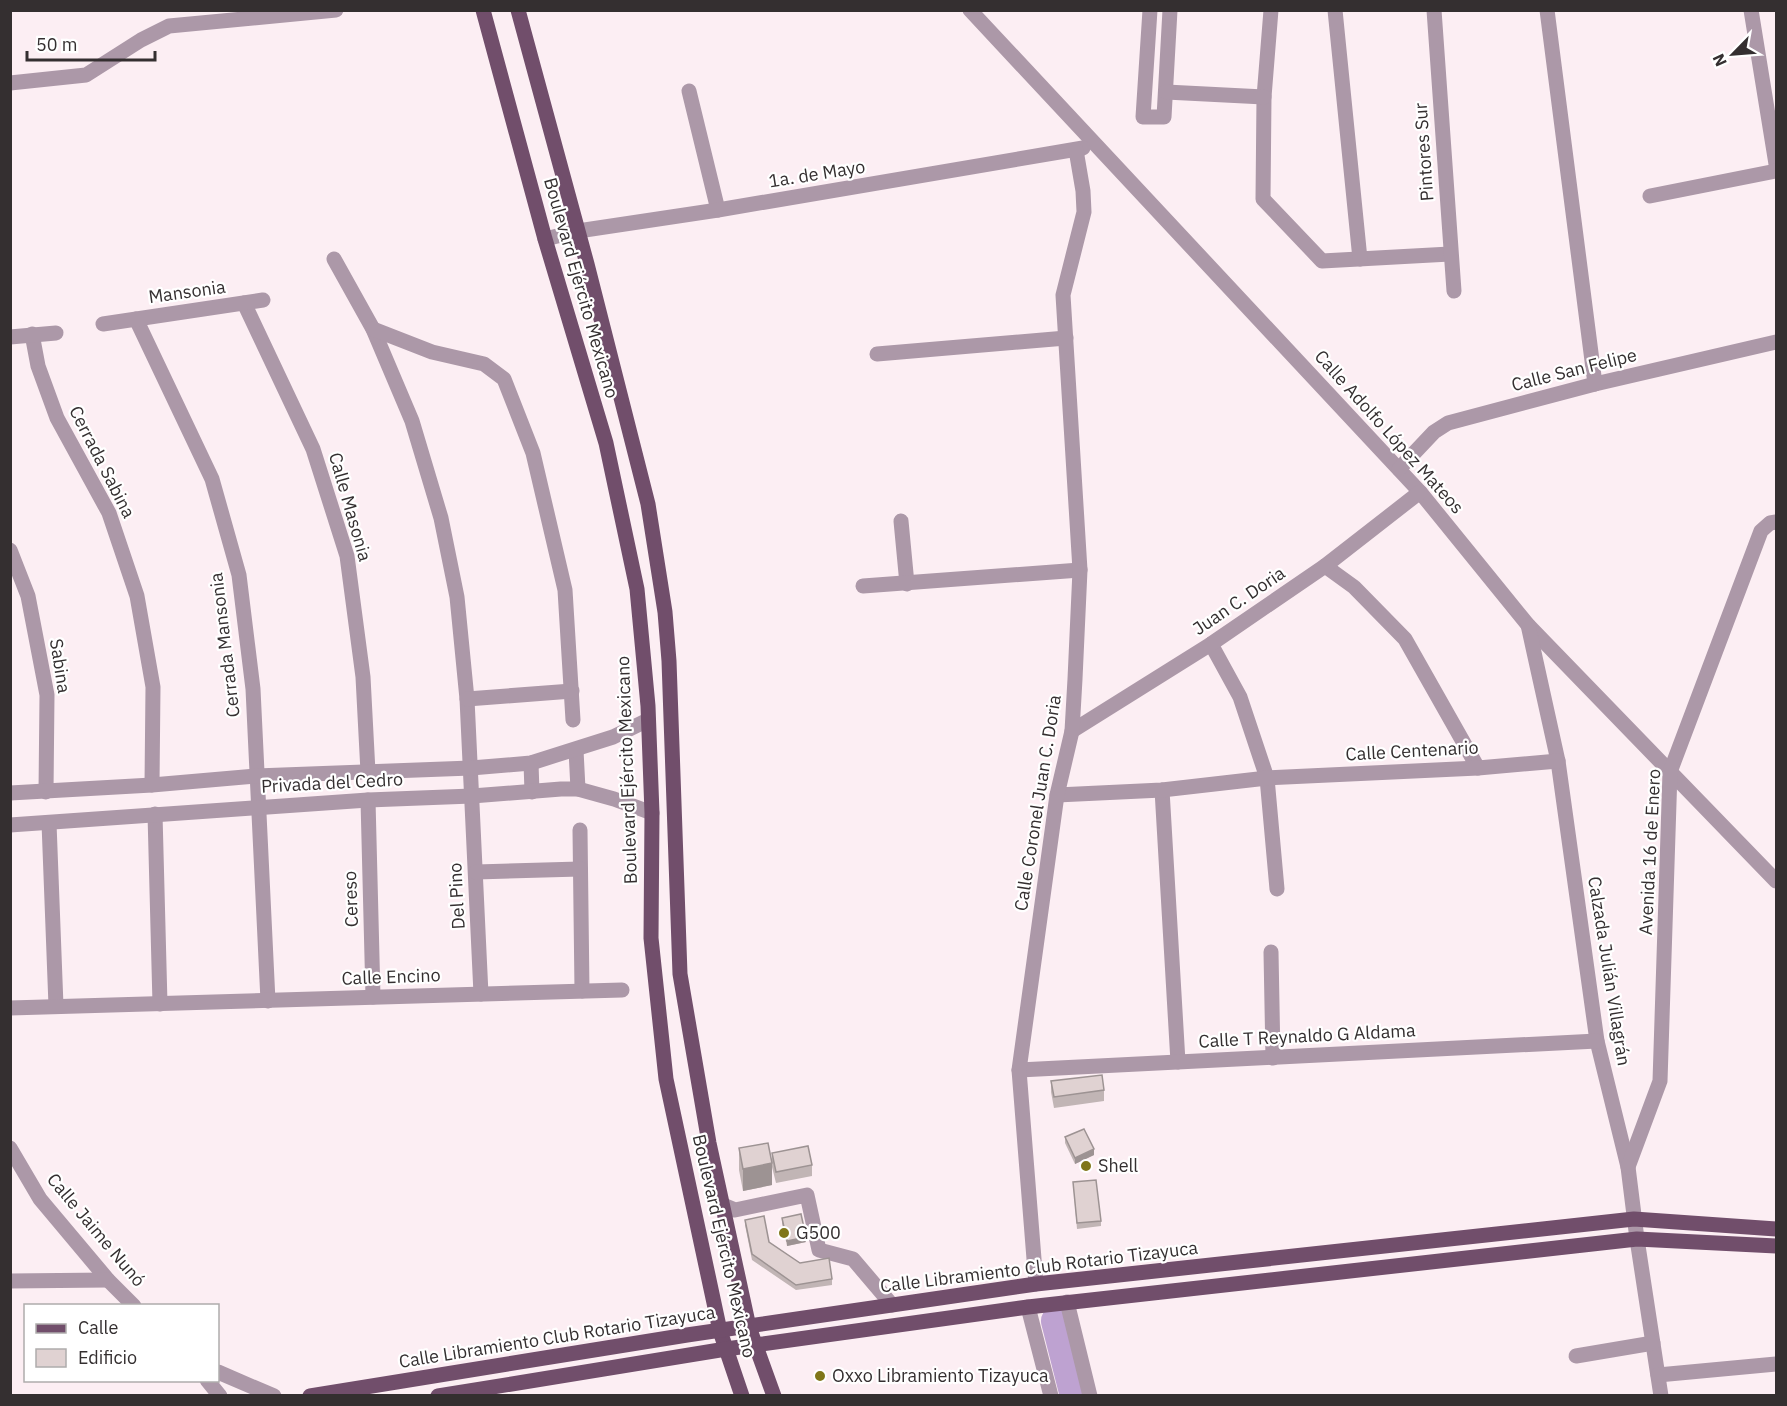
<svg xmlns="http://www.w3.org/2000/svg" width="1787" height="1406" viewBox="0 0 1787 1406" font-family="'IBM Plex Sans',sans-serif">
  <style>
    .lines { fill: none; stroke-linecap: round; stroke-linejoin: round }
    .river { stroke: #bea2d1; stroke-width: 32 }
    .minor { stroke: #ac98a8; stroke-width: 15 }
    .major { stroke: #714e6b; stroke-width: 15 }
    .wall { fill: #c1b5b5 }
    .shaded-wall { fill: #9d9393 }
    .building { fill: #e0d2d2; stroke: #9d9393; stroke-width: 1.5 }
    .poi-dot { fill: #807619; stroke: #fff; stroke-width: 2 }
    .labels { text-anchor: middle; stroke-width: 4.5; stroke-linejoin: round; paint-order: stroke }
    .street-label { font-size: 18px; fill: #342f30; stroke: #fff }
    .poi-label { font-size: 18px; fill: #342f30; stroke: #fff; text-anchor: start }
  </style>
  <rect width="100%" height="100%" fill="#fceef3"/>
  <g class="lines">
    <path class="river" d="M1057,1321L1076,1396"/>
    <g class="minor">
      <path d="M970,10L1420,492L1528,625L1776,881"/>
      <path d="M1150,10L1143,117H1164L1170,10"/>
      <path d="M1271,10L1264,97L1263,199L1322,261L1450,254"/>
      <path d="M1335,10L1360,259"/>
      <path d="M1434,10L1454,291"/>
      <path d="M1547,10L1595,384"/>
      <path d="M1751,10L1776,164"/>
      <path d="M10,83L86,75L141,40L169,26L336,10"/>
      <path d="M689,91L718,210"/>
      <path d="M1166,92L1264,97"/>
      <path d="M1650,196L1776,171"/>
      <path d="M545,239L578,231L718,210L1083,148"/>
      <path d="M334,259L373,329L412,421L441,518L457,597L467,699L481,994"/>
      <path d="M244,303L313,449L347,556L363,677L368,772"/>
      <path d="M136,319L212,479L239,575L253,689L268,1001"/>
      <path d="M103,324L263,300"/>
      <path d="M373,329L432,352L484,364L504,379L533,453L565,590L573,720"/>
      <path d="M32,334L38,366L57,418L109,513L137,596L153,687L152,785"/>
      <path d="M10,337L56,333"/>
      <path d="M877,354L1066,338"/>
      <path d="M1399,469L1434,432L1448,423L1595,384L1776,342"/>
      <path d="M901,521L907,584"/>
      <path d="M10,550L28,596L47,695L46,792"/>
      <path d="M1325,566L1354,587L1405,639L1478,768"/>
      <path d="M863,586L1080,570"/>
      <path d="M1528,625L1558,761L1597,1041L1628,1167L1637,1239L1661,1396"/>
      <path d="M1211,644L1240,697L1267,778L1277,889"/>
      <path d="M467,699L572,691"/>
      <path d="M1072,731L1211,644L1325,566L1420,492"/>
      <path d="M576,750L578,789"/>
      <path d="M531,763L532,792"/>
      <path d="M1162,790L1178,1062"/>
      <path d="M10,793L152,785L256,776L471,768L531,763L613,737L648,720"/>
      <path d="M1057,795L1162,790L1267,778L1478,768L1558,761"/>
      <path d="M368,800L373,997"/>
      <path d="M155,814L160,1004"/>
      <path d="M49,823L56,1006"/>
      <path d="M10,825L368,800L472,796L561,789H578L614,799L652,813"/>
      <path d="M580,830L582,991"/>
      <path d="M476,872L580,869"/>
      <path d="M1271,952L1273,1058"/>
      <path d="M10,1008L622,990"/>
      <path d="M1019,1070L1597,1041"/>
      <path d="M10,1148L40,1199L108,1280L134,1306"/>
      <path d="M1628,1167L1660,1081L1670,772L1761,531L1770,523L1776,522"/>
      <path d="M723,1205L735,1210L807,1195L819,1250L853,1259L892,1305"/>
      <path d="M10,1281L108,1280"/>
      <path d="M1036,1284L1019,1070L1057,795L1072,731L1075,679L1080,570L1063,295L1084,212L1083,191L1076,150"/>
      <path d="M1067,1302L1090,1396"/>
      <path d="M1028,1307L1051,1396"/>
      <path d="M1576,1356L1653,1343"/>
      <path d="M218,1372L274,1396"/>
      <path d="M1658,1375L1776,1364"/>
      <path d="M207,1380L220,1396"/>
    </g>
    <g class="major">
      <path d="M483,10L545,239L606,443L637,589L648,706L652,813L651,938L666,1079L720,1331L742,1396"/>
      <path d="M518,10L587,264L648,504L665,612L669,661L680,974L709,1143L749,1327L774,1396"/>
      <path d="M310,1396L687,1335L1036,1284L1634,1219L1776,1229"/>
      <path d="M438,1396L726,1349L1028,1307L1637,1239L1776,1246"/>
    </g>
  </g>
  <g class="wall">
    <path d="M1051,1081L1104,1090V1101L1054,1108L1051,1092Z"/>
    <path d="M1065,1137L1094,1155L1075,1164L1065,1143Z"/>
    <path d="M739,1148L772,1160V1153L812,1165V1176L776,1183L772,1167V1185L743,1191L739,1170Z"/>
    <path d="M1073,1182L1101,1221V1226L1077,1229Z"/>
    <path d="M782,1218L806,1242L787,1246L782,1223Z"/>
    <path d="M745,1220L769,1242L800,1263L832,1279V1285L796,1290L752,1260L745,1225Z"/>
  </g>
  <g class="shaded-wall">
    <path d="M1094,1149V1155L1075,1164V1158Z"/>
    <path d="M772,1163V1185L743,1191V1169Z"/>
    <path d="M806,1237V1242L787,1246V1241Z"/>
  </g>
  <g class="building">
    <path d="M1102,1075L1104,1090L1054,1097L1051,1081Z"/>
    <path d="M1084,1129L1094,1149L1075,1158L1065,1137Z"/>
    <path d="M768,1143L772,1163L743,1169L739,1148Z"/>
    <path d="M808,1146L812,1165L776,1172L772,1153Z"/>
    <path d="M1096,1180L1101,1221L1077,1223L1073,1182Z"/>
    <path d="M801,1214L806,1237L787,1241L782,1218Z"/>
    <path d="M764,1216L769,1242L800,1263L829,1258L832,1279L796,1285L752,1254L745,1220Z"/>
  </g>
  <g class="poi-dot">
    <circle cx="1086" cy="1166" r="6"/>
    <circle cx="784" cy="1233" r="6"/>
    <circle cx="820" cy="1376" r="6"/>
  </g>
  <g class="labels">
    <g class="street-label">
      <text transform="translate(1424 152) rotate(-94)" y="6">Pintores Sur</text>
      <text transform="translate(817 174) rotate(-9)" y="6">1a. de Mayo</text>
      <text transform="translate(581 288) rotate(74)" y="6">Boulevard Ejército Mexicano</text>
      <text transform="translate(187 292) rotate(-8)" y="6">Mansonia</text>
      <text transform="translate(1574 370) rotate(-14)" y="6">Calle San Felipe</text>
      <text transform="translate(1389 432) rotate(48)" y="6">Calle Adolfo López Mateos</text>
      <text transform="translate(102 462) rotate(63)" y="6">Cerrada Sabina</text>
      <text transform="translate(350 507) rotate(74)" y="6">Calle Masonia</text>
      <text transform="translate(1239 601) rotate(-34)" y="6">Juan C. Doria</text>
      <text transform="translate(225 645) rotate(-97)" y="6">Cerrada Mansonia</text>
      <text transform="translate(60 666) rotate(81)" y="6">Sabina</text>
      <text transform="translate(1412 751) rotate(-3)" y="6">Calle Centenario</text>
      <text transform="translate(627 770) rotate(-92)" y="6">Boulevard Ejército Mexicano</text>
      <text transform="translate(332 783) rotate(-3)" y="6">Privada del Cedro</text>
      <text transform="translate(1038 803) rotate(-81)" y="6">Calle Coronel Juan C. Doria</text>
      <text transform="translate(1650 852) rotate(-87)" y="6">Avenida 16 de Enero</text>
      <text transform="translate(457 896) rotate(-93)" y="6">Del Pino</text>
      <text transform="translate(351 899) rotate(-92)" y="6">Cereso</text>
      <text transform="translate(1609 971) rotate(81)" y="6">Calzada Julián Villagrán</text>
      <text transform="translate(391 977) rotate(-2)" y="6">Calle Encino</text>
      <text transform="translate(1307 1036) rotate(-3)" y="6">Calle T Reynaldo G Aldama</text>
      <text transform="translate(96 1230) rotate(50)" y="6">Calle Jaime Nunó</text>
      <text transform="translate(724 1246) rotate(77)" y="6">Boulevard Ejército Mexicano</text>
      <text transform="translate(1039 1267) rotate(-7)" y="6">Calle Libramiento Club Rotario Tizayuca</text>
      <text transform="translate(557 1337) rotate(-9)" y="6">Calle Libramiento Club Rotario Tizayuca</text>
    </g>
    <g class="poi-label">
      <text x="1098" y="1172">Shell</text>
      <text x="796" y="1239">G500</text>
      <text x="832" y="1382">Oxxo Libramiento Tizayuca</text>
    </g>
  </g>
  <rect width="1787" height="1406" fill="none" stroke="#342f30" stroke-width="24"/>
  <rect x="24" y="1304" width="195" height="78" fill="#ffffff" stroke="#aeacac" stroke-width="1.5"/>
  <rect x="36" y="1324" width="30" height="9" fill="#714e6b" stroke="#aeacac" stroke-width="1.5"/>
  <text x="78" y="1334" font-size="18" fill="#342f30">Calle</text>
  <rect x="36" y="1349" width="30" height="18" fill="#e0d2d2" stroke="#aeacac" stroke-width="1.5"/>
  <text x="78" y="1364" font-size="18" fill="#342f30">Edificio</text>
  <g transform="translate(1733 54) rotate(245)" stroke="#ffffff" stroke-width="4.5" paint-order="stroke">
  <path d="M0-4.5L10 22L0 15L-10 22Z" fill="#342f30"/>
  <text y="-9" font-size="16" font-weight="bold" text-anchor="middle" fill="#342f30">N</text>
  </g>
  <path d="M27 51v9h128v-9" fill="none" stroke="#342f30" stroke-width="3"/>
  <text x="36" y="51" font-size="18" fill="#342f30" stroke="#ffffff" stroke-width="4.5" paint-order="stroke">50 m</text>
</svg>
